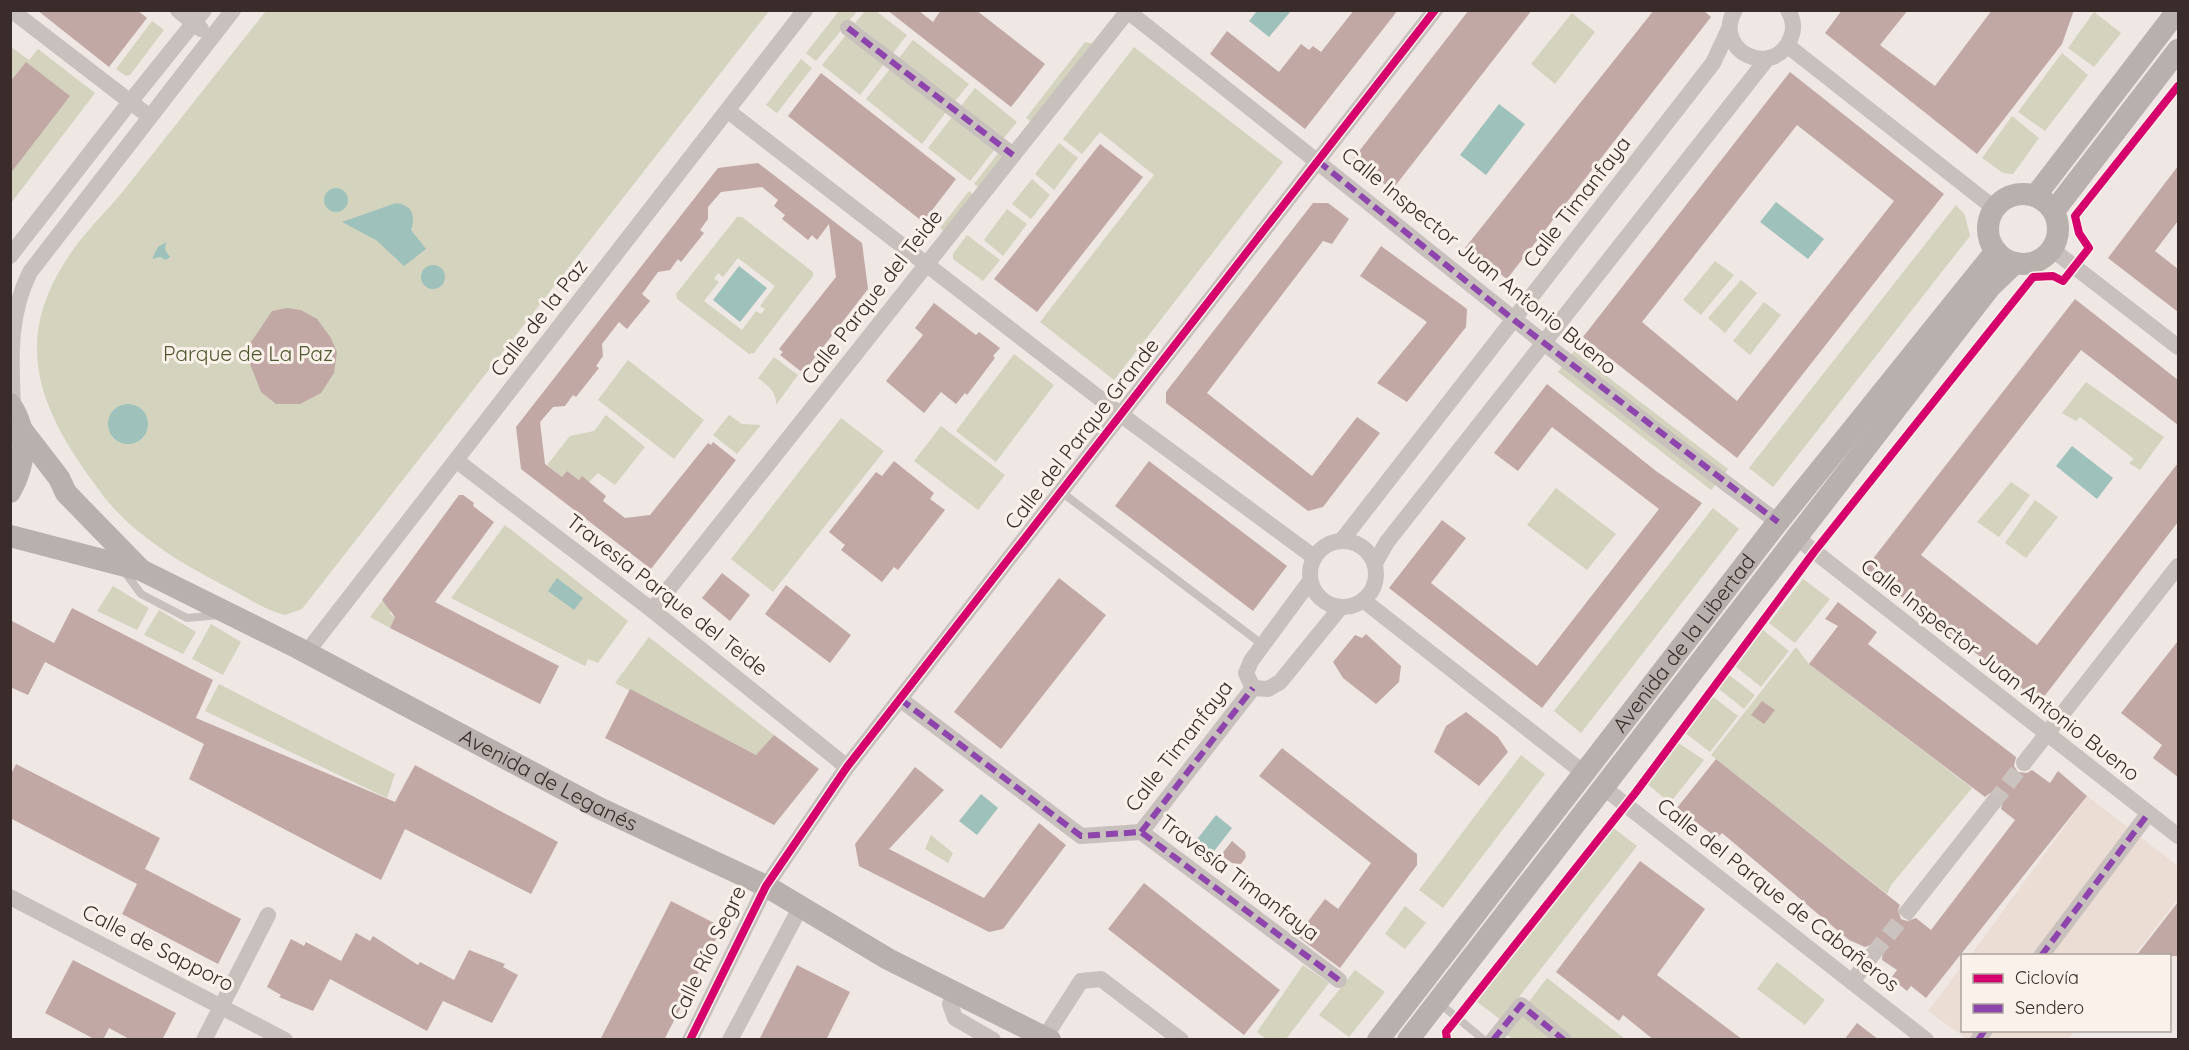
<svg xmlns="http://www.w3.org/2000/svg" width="2189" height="1050" viewBox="0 0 2189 1050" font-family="Quicksand,sans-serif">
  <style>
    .green { fill: #d3d3be; fill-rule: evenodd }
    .plaza { fill: #ecddd4 }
    .water { fill: #9fc1bb }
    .building { fill: #c2a8a5; fill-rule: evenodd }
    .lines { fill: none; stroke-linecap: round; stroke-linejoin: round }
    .street-tunnel { stroke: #cac2bf; stroke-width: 16; stroke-dasharray: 16 8; stroke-linecap: butt }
    .lane { stroke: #c8c0bc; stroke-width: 8 }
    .street { stroke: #c8c0bc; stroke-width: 16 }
    .secondary { stroke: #b8b0ac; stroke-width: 22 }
    .quiet { stroke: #8e44ad; stroke-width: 6; stroke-dasharray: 12 6; stroke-linecap: butt }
    .cycleway-casing { stroke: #faf1eb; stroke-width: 11 }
    .cycleway { stroke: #d6006c; stroke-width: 8 }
    .labels { text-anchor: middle; stroke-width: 6; stroke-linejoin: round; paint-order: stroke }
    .street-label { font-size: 21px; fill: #392c2a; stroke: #faf1eb }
    .park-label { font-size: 21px; fill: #4f582d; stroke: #faf1eb }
  </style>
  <rect width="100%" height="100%" fill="#eee7e4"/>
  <g class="green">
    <path d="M266,11H769L302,609L285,615C267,611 251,600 236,592C183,564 131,536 96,486C36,404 10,337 75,247C91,225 111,207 128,185C174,127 220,69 266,11Z"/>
    <path d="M839,11H857L816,61L806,53Z"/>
    <path d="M865,11H876L907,35L893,53L855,23Z"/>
    <path d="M2094,12L2121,33L2094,67L2068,48Z"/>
    <path d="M1572,13L1595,32L1555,84L1531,64Z"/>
    <path d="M152,21L164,30L130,75L126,76L116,69Z"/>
    <path d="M846,35L884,64L860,95L822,65Z"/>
    <path d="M913,40L969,84L955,101L899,58Z"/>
    <path d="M1085,42L1095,44L1034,124L1026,118Z"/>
    <path d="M10,46L29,60L38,49L95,93L11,203Z"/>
    <path d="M1134,47L1283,162L1114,380L1040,322L1154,175L1100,132L1082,154L1063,139Z"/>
    <path d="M2062,53L2088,75L2045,131L2018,112Z"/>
    <path d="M801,59L812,68L777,113L766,105Z"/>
    <path d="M890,69L946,112L922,144L866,99Z"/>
    <path d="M975,88L1017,122L1003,139L961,106Z"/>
    <path d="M2012,116L2039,138L2013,174L2003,173L1982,158Z"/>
    <path d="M952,117L995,149L970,181L928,148Z"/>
    <path d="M1059,143L1078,158L1054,190L1035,174Z"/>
    <path d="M999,152L1007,158L982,190L974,184Z"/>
    <path d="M1032,179L1050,195L1031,219L1012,204Z"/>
    <path d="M969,191L976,197L947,234L940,228Z"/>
    <path d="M1956,205L1965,215L1970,236L1773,487L1749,468Z"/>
    <path d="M1007,209L1027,224L1003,256L984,240Z"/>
    <path d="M737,217H742L813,272V276L754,353L749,354L677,299L676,294ZM738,258L775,286L760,306L765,309L761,314L756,311L742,330L704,301L719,282L714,279L718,273L723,277Z"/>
    <path d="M967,235L1000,260L983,281L953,259V254Z"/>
    <path d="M1715,261L1734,275L1701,315L1683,300Z"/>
    <path d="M1741,280L1757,293L1725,333L1708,318Z"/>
    <path d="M1764,302L1781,315L1750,355L1733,341Z"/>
    <path d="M1574,351L1728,469L1711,490L1558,372Z"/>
    <path d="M1014,354L1054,385L996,462L956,431Z"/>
    <path d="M774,357L798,375L776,405C777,392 767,385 758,378Z"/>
    <path d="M628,360L704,420L674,459L598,400Z"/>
    <path d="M2086,382L2164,437L2140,470L2129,463L2134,459L2080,417L2076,421L2062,413Z"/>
    <path d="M606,415L645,447L615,485L598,473L589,482L582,477L579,480L567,471L562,477L547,465L570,436L594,431Z"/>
    <path d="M729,415L742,424L761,425L737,454L713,435Z"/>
    <path d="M841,418L884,451L773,592L731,559Z"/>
    <path d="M941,426L1005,475L978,510L914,461Z"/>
    <path d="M2011,482L2030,495L1999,537L1977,522Z"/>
    <path d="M1556,488L1616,534L1587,570L1527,525Z"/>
    <path d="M2035,500L2058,517L2026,558L2005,543Z"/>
    <path d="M1713,508L1739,529L1581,733L1554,711Z"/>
    <path d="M505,525L628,621L598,663L588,659L585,666L451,598Z"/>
    <path d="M1803,579L1830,599L1795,643L1769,623Z"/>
    <path d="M113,586L149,608L137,630L97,611Z"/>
    <path d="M382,601L391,606L390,614L395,617L390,628L370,617Z"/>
    <path d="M159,610L196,632L183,654L144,635Z"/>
    <path d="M211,624L241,642L223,675L192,659Z"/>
    <path d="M1763,630L1789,651L1761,687L1735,666Z"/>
    <path d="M649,637L774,735L756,755L615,683Z"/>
    <path d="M1796,647L1809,664L1972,788L1891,885L1887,894L1711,755Z"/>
    <path d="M1729,675L1755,695L1744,709L1718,688Z"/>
    <path d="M219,684L395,774L387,798L205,711Z"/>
    <path d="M1712,696L1738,716L1710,752L1684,732Z"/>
    <path d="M1677,742L1704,760L1670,803L1645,782Z"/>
    <path d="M1521,755L1545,774L1443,908L1419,890Z"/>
    <path d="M1611,826L1637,846L1501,1020L1476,1001Z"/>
    <path d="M931,835L953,853L948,863L925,849Z"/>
    <path d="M1405,906L1426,923L1405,949L1385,934Z"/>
    <path d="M1777,962L1825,1000L1805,1025L1757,989Z"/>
    <path d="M1303,965L1329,983L1286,1039H1266L1257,1032Z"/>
    <path d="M1355,970L1385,992L1349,1037L1319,1015Z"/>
    <path d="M1547,978L1625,1039H1571L1528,1003Z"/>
    <path d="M1520,1013L1564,1039H1513L1505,1034Z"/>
  </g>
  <g class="plaza">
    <path d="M2087,796L2178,866V899L2134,955L1970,956Z"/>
    <path d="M1962,966V1030L2075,1031L2068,1039H1967L1928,1011Z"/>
  </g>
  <g class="water">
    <path d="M1257,11V10L1291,11L1269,37L1249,21Z"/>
    <path d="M1499,104L1525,124L1486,175L1460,155Z"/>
    <circle cx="336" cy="200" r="12"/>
    <path d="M1776,202L1824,239L1808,259L1760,222Z"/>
    <path d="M396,203C412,205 416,215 411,230L426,249L404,266L376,240L342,222Z"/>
    <path d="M166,242L165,250L170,257L166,260L160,257L152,259L158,247Z"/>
    <circle cx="433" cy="277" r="12"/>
    <path d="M739,266L767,288L740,322L713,300Z"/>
    <circle cx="128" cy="424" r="20"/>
    <path d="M2072,446L2113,478L2097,499L2056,466Z"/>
    <path d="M557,578L583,598L574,610L548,591Z"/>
    <path d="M981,794L998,808L977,835L959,821Z"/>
    <path d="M1216,815L1232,828L1208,859L1191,847Z"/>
  </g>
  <g class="building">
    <path d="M37,10H137L147,18L109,67Z"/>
    <path d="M887,10H918L933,22L941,10H976L1045,64L1011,107Z"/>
    <path d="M1354,10H1398L1305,129L1210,54L1227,31L1279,72L1301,44L1309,50L1313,46L1321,52Z"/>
    <path d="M1469,10H1532L1392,190L1353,159Z"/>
    <path d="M1654,10H1703L1711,17L1507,279L1465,248Z"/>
    <path d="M1842,10H1908L1880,45L1935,86L1992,10H2074L2062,44L1977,154L1825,33Z"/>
    <path d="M26,62L70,96L10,174V82Z"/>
    <path d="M1790,72L1944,194L1737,458L1583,337ZM1797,125L1894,201L1737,401L1642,322Z"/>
    <path d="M821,73L956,179L923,222L788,116Z"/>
    <path d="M1100,144L1143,177L1037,312L994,279Z"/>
    <path d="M758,163L862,243L868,289L803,373L780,355L783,352L779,349L836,277L829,224L817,240L812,235L808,240L782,219L785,215L774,206L778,200L762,187L721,192L708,207V219L700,230L704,233L681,262L678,259L670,270L658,272L642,294L650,301L627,329L619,322L602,344L603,356L596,366L599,368L576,397L573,395L565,406L553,407L540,422L545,464L562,477L567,471L579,480L582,476L606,496L603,501L625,518L650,515L708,443L711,445L713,442L736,460L651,569L521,469L516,427L718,168Z"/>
    <path d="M2178,166V221L2155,251L2178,269V312L2108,258Z"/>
    <path d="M1313,203H1328L1349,219L1332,244L1323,241L1207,393L1312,476L1357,417L1380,433L1323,507L1308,511L1166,403V392Z"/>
    <path d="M1381,246L1467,309L1466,327L1407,402L1377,383L1427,322L1360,276Z"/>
    <path d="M2075,299L2178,380V425L2081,350L1921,555L2037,645L2178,463V522L2040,702L1865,569Z"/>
    <path d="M934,303L976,335L979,332L1000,348L993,356L995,358L967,395L965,393L956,404L941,392L924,413L886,381L923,335L915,328Z"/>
    <path d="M287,308L301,310L317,319L331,338L337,352L334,373L321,393L300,404H276L261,392L245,351L272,311Z"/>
    <path d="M1547,384L1656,471L1702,503L1542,708L1389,588L1442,520L1466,538L1431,583L1537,666L1659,509L1552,427L1518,471L1494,453Z"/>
    <path d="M894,461L934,493L930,499L945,510L898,570L894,567L882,582L841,550L845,545L829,532L876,472L882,476Z"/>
    <path d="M1149,461L1287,566L1253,611L1115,506Z"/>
    <path d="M459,495H463L474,503L473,506L494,522L435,602L559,666L540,704L390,628L395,617L382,600Z"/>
    <path d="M722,573L750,595L730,621L702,598Z"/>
    <path d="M1059,578L1106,615L1001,749L954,712Z"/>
    <path d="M786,585L851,635L830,663L765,614Z"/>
    <path d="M1838,602L1877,632L1868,644L2016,757L2014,766L2018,772L2027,773L2032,770L2050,783L2058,771L2087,796L1926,998L1911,986L1907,991L1891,978L1897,970L1882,960L1883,950L1880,946L1874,944L1865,947L1849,940L1722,833L1717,838L1677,808L1716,759L1900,905L1898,910L1901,919L1907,921L1916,918L1931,930L2015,820L2001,809L2003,800L1999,794L1990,793L1985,797L1809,664L1838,626L1825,619Z"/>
    <path d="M72,608L213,680L196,718L395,802L415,765L558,842L531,894L405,829L381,880L189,779L204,744L140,711L45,662L28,695L10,687V620L54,643Z"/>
    <path d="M1366,634L1401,666L1399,682L1376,704L1343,678L1333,662L1355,635L1362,638Z"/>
    <path d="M2178,641V777L2153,758L2162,745L2121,713Z"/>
    <path d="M630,689L756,755L774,735L819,769L774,825L605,738Z"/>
    <path d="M1762,701L1775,710L1764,724L1751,715Z"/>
    <path d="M1466,712L1498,737L1508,752L1479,786L1434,752L1446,726Z"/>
    <path d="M1282,748L1417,854V865L1340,968L1297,936L1325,899L1338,909L1371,863L1259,776Z"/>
    <path d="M16,764L160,838L145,869L241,919L218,964L122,914L137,884L10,818V776Z"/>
    <path d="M915,767L944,790L889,849L984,898L1039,823L1066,845L1003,929L989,932L859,866L855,844Z"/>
    <path d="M1232,841L1245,852L1246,857L1241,864L1232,863L1221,855Z"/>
    <path d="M1640,861L1705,909L1657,975L1743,1040H1654L1623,1015L1619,1021L1556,972Z"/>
    <path d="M1144,883L1280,990L1244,1035L1108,929Z"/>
    <path d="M671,901L722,927L664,1040H600Z"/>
    <path d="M2178,902V956H2136Z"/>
    <path d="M356,933L370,941L373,936L418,965L420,962L454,980L469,950L505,964L503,967L518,975L492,1023L443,1001L427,1031L330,979L313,1011L279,997L281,995L267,987L291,939L304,946L306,942L341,961Z"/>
    <path d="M73,960L176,1013L162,1040H131L109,1028L103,1040H96L45,1013Z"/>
    <path d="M797,965L850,992L826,1040H759Z"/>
    <path d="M1857,1023L1879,1040H1844Z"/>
  </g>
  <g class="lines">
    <g class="street-tunnel">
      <path d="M1993,803L2024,763"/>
      <path d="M1873,954L1908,911"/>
    </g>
    <g class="lane">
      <path d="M1060,491L1263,645"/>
      <path d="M124,571L141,594L187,618L219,615"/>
      <path d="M1438,1002L1484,1040"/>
    </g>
    <g class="street">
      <path d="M11,10L150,117"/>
      <path d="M178,10L201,29"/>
      <path d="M1126,10C1344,180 1555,358 1778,522"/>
      <path d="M1735,10C1711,51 1775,81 1791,37C1795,28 1793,19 1788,10"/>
      <path d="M848,28L1013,155"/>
      <path d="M1788,46L1994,208"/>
      <path d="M728,111L1120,414L1314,557"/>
      <path d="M2053,250L2178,347"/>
      <path d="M10,256L130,102L204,10"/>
      <path d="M13,407C11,359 8,316 30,272L233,10"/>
      <path d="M457,461L652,610L847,767"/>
      <path d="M1796,537L2178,836"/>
      <path d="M1342,540L1713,63L1729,29"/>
      <circle cx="1343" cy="574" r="33"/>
      <path d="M1375,563L1387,542L1767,59"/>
      <path d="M1310,581L1251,661L1246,673L1253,688L1268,689L1280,682L1341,607"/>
      <path d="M1363,600L1584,773"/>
      <path d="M652,610L1127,12"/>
      <path d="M307,652L805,10"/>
      <path d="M900,699L1081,836L1141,832L1339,980"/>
      <path d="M2024,763L2178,566"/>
      <path d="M1603,787L1926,1040"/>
      <path d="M1141,832L1253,688"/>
      <path d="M10,897L285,1040"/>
      <path d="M1908,911L1993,803"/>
      <path d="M2041,956L2148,814"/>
      <path d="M1852,982L1873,954"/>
      <path d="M955,993L950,1004L955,1018L993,1040"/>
      <path d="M1045,1037L1081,981L1101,979L1181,1040"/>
      <path d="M204,1040L268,915"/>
      <path d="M690,1040L766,886L847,767L1435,10"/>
      <path d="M730,1040L800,908"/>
      <path d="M1493,1040L1521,1005L1564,1040"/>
      <path d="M1978,1040L1985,1030"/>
    </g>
    <g class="secondary">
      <circle cx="2023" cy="229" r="35"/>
      <path d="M2036,195L2178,10"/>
      <path d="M2054,211L2178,50"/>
      <path d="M10,404C29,432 26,464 10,492"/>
      <path d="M22,430L59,478L66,493L140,569"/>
      <path id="s1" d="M10,536L141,570L296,647L599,808L766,886L888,959L1050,1040"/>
      <path id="s2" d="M1378,1040L1774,527L1996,251"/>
      <path d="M1408,1040L1990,287L2015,263"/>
    </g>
    <g class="quiet">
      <path d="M848,28L1013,155"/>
      <path d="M1318,161L1514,320L1778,522"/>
      <path d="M900,699L1081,836L1141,832L1339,980"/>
      <path d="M1141,832L1253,688"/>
      <path d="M2041,956L2148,814"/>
      <path d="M1493,1040L1521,1005L1564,1040"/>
      <path d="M1978,1040L1985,1030"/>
    </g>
    <defs>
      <g id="cycleway">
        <path d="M690,1040L766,886L847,767L1435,10"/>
        <path d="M1447,1040L1446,1032L1458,1017L1636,792L1814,552L2033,277L2053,276L2063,281L2089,248L2079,233L2075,216L2178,86"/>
      </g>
    </defs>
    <use href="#cycleway" class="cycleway-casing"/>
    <use href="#cycleway" class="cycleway"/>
  </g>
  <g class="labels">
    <g class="street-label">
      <text transform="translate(1577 202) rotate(-52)" y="7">Calle Timanfaya</text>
      <text transform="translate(1479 261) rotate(39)" y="7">Calle Inspector Juan Antonio Bueno</text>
      <text transform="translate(872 297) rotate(-52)" y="7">Calle Parque del Teide</text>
      <text transform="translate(539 318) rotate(-52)" y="7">Calle de la Paz</text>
      <text transform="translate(1082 434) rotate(-52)" y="7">Calle del Parque Grande</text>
      <text transform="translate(667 595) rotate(38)" y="7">Travesía Parque del Teide</text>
      <text dy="7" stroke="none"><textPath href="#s2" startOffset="501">Avenida de la Libertad</textPath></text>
      <text transform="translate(2000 670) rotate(38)" y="7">Calle Inspector Juan Antonio Bueno</text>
      <text transform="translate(1179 746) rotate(-52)" y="7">Calle Timanfaya</text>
      <text dy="7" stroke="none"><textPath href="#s1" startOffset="594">Avenida de Leganés</textPath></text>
      <text transform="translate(1239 878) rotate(37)" y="7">Travesía Timanfaya</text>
      <text transform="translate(1778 895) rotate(38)" y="7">Calle del Parque de Cabañeros</text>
      <text transform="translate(158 948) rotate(27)" y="7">Calle de Sapporo</text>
      <text transform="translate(708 953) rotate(-64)" y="7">Calle Río Segre</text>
    </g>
    <g class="park-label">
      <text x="248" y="361">Parque de La Paz</text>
    </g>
  </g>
  <rect width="2189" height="1050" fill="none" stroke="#392c2a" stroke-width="24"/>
  <rect x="1961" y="954" width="210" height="78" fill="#faf1eb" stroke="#ada29e" stroke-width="1.5"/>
  <rect x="1973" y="974" width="30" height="9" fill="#d6006c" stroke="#ada29e" stroke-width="1.5"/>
  <text x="2015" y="984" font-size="18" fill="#392c2a">Ciclovía</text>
  <rect x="1973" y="1004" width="30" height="9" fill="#8e44ad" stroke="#ada29e" stroke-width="1.5"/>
  <text x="2015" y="1014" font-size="18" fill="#392c2a">Sendero</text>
</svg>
